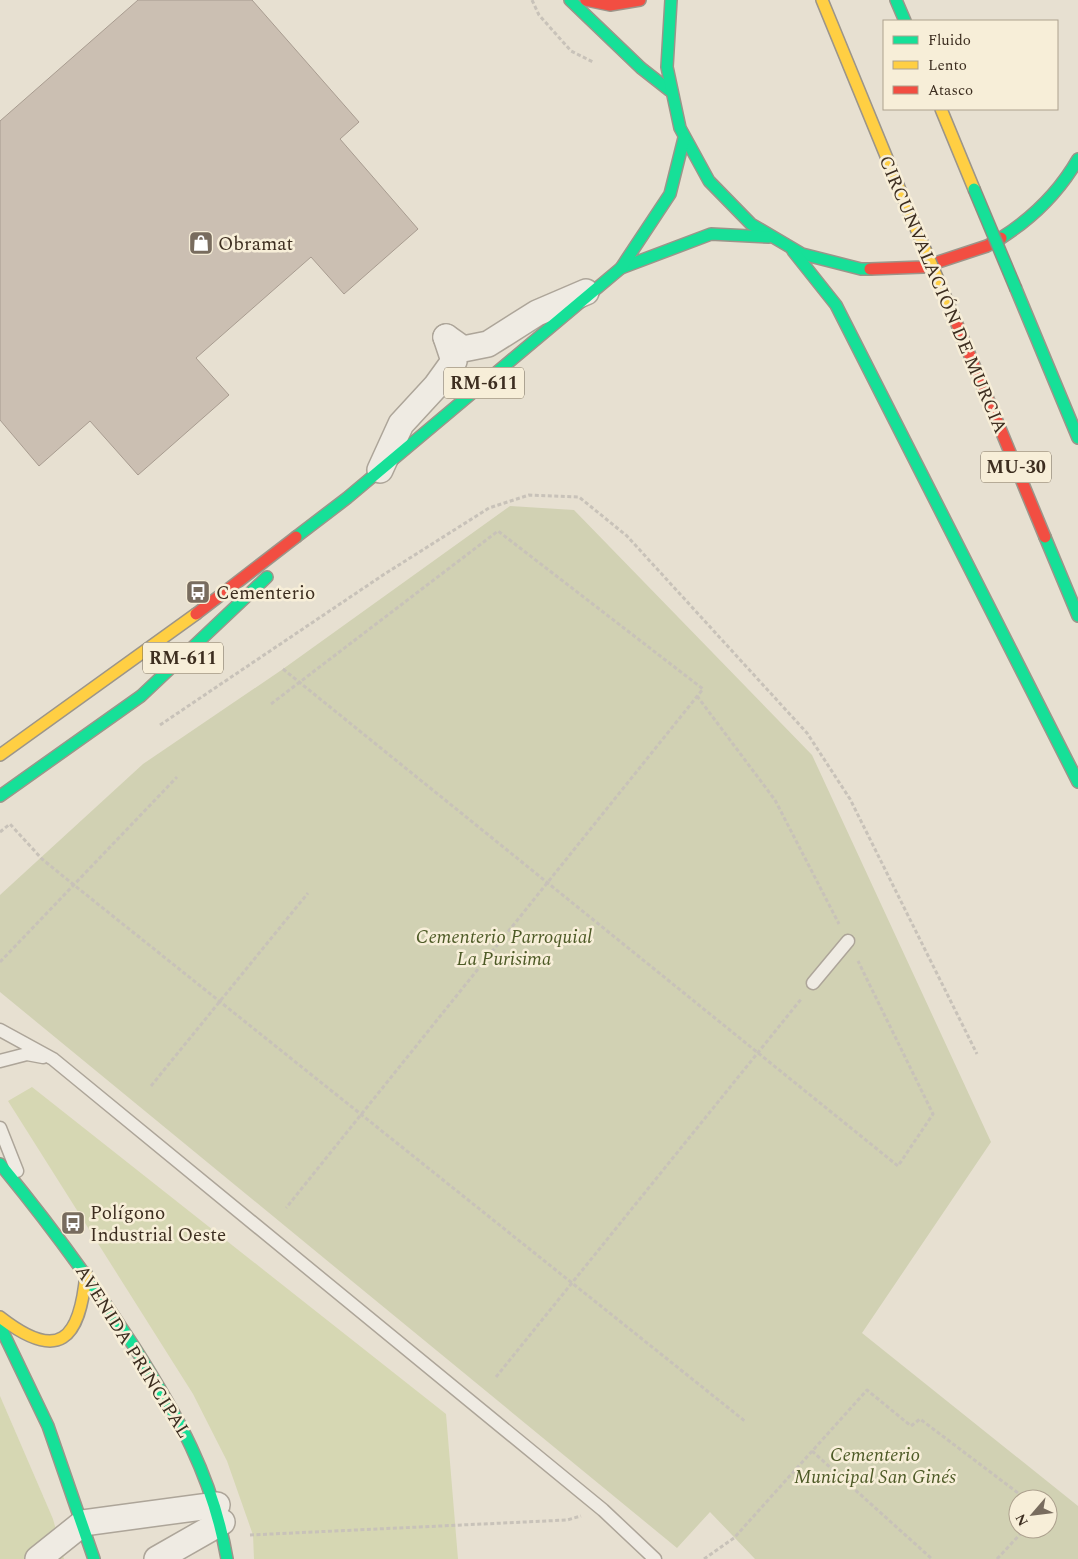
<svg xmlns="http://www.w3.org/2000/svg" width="1078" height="1559" viewBox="0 0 1078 1559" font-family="Spectral,serif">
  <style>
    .green { fill: #d6d7b3 }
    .cemetery { fill: #d1d1b3; fill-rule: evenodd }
    .building { fill: #cbbfb2; stroke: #a89c90 }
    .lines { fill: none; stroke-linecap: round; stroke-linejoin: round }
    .lane-casing { stroke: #ada599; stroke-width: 15 }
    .street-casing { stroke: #ada599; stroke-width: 28 }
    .fast-casing { stroke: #9c958a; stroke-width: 14 }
    .slow-casing { stroke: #9c958a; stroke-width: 14 }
    .jam-casing { stroke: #9c958a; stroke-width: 14 }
    .path { stroke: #c8c2b9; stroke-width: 3; stroke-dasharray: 4 2.5; stroke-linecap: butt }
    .lane { stroke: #efebe3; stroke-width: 12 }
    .street { stroke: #efebe3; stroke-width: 25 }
    .fast { stroke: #16e098; stroke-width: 11 }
    .slow { stroke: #ffcf43; stroke-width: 11 }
    .jam { stroke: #f24e42; stroke-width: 11 }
    .fast-bridge-casing { stroke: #928b80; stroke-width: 14; stroke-linecap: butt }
    .slow-bridge-casing { stroke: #928b80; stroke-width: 14; stroke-linecap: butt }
    .fast-bridge { stroke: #16e098; stroke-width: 11 }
    .slow-bridge { stroke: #ffcf43; stroke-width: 11 }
    .labels { text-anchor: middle; stroke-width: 5; stroke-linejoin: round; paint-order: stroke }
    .shield { fill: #f7eed8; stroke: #756857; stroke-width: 1 }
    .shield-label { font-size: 18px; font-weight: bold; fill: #3d2e20 }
    .poi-label { font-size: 19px; fill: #3d2e20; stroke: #f7eed8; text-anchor: start }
    .street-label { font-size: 19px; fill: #3d2e20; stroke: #f7eed8 }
    .park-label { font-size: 19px; font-style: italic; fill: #4d5a26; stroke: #f7eed8 }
  </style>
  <rect width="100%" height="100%" fill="#e7e0d1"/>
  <g class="green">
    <path d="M32,1087L446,1414L458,1559H254L253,1535L227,1461L193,1394L8,1101Z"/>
    <path d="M0,1396L53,1519L64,1559H0Z"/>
  </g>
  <path class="cemetery" d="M510,506L574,510L812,755L991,1142L862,1333L1078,1506V1559H755L710,1512L677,1548L0,992V895L143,764L283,669ZM1018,1499H1048V1529H1018Z"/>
  <path class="building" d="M138,0H252L359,122L340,139L418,229L344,294L311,257L196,358L229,395L138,475L90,421L39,466L0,420V121Z"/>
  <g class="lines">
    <defs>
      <g id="lane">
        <path d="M813,983L848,941"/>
        <path d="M0,1030L53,1059L603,1510L655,1559"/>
        <path d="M0,1061L27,1054L43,1057"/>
        <path d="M0,1128L17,1171"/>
      </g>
      <g id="street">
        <path d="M446,337L463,349L488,344L537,313L586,292"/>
        <path d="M380,470L401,424L436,386L454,361L446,337"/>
        <path d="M38,1559L83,1523L217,1505"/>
        <path d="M157,1559L222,1522"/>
      </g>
      <g id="fast">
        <path d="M570,0L641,68L669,90"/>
        <path d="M671,0L667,67L680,128L709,181L751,224L802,254L861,269H870"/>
        <path d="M896,0L905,21"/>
        <path d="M1001,238C1034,217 1059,192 1078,159"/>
        <path d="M793,251L836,305L1078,782"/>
        <path d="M621,268L711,234L769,237"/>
        <path d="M1016,289L1078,438"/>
        <path d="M296,537L347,498L621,268L670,194L684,138"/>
        <path d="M1045,537L1078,616"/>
        <path d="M0,796L141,696L267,577"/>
        <path d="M0,1164C48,1222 92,1282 133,1345C177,1414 213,1477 227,1559"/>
        <path d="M0,1326L48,1426L94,1559"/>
      </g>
      <g id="slow">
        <path d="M822,0L909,212"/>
        <path d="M941,109L974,189"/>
        <path d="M0,755L196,614"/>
        <path d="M0,1317C59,1363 80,1340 86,1273"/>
      </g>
      <g id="jam">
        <path d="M586,0L610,5L640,0"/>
        <path d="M870,269L923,267L987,246L1001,238"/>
        <path d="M954,317L1045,537"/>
        <path d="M196,614L296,537"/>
      </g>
    </defs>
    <use href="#lane" class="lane-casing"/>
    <use href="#street" class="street-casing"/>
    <use href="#fast" class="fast-casing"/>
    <use href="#slow" class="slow-casing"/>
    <use href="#jam" class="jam-casing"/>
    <g class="path">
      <path d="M532,0L539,15L571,51L593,62"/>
      <path d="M283,669L898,1166L933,1114L858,961"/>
      <path d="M697,696L775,800L839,924"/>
      <path d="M271,704L498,531L703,689L286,1208"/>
      <path d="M160,725L383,575L489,508L529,495L579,497L627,536L807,733L850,799L977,1054"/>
      <path d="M0,832L10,824L42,859L74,885L746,1422"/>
      <path d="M0,962L177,777"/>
      <path d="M151,1086L308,893"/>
      <path d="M496,1377L802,998"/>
      <path d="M812,1451L932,1559"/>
      <path d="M250,1535L567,1520L581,1516"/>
      <path d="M704,1559L734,1538L867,1390L911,1426L920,1419L1026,1499"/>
      <path d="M997,1559L1025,1529"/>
    </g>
    <use href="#lane" class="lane"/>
    <use href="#street" class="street"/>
    <use href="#fast" class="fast"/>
    <use href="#slow" class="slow"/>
    <use href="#jam" class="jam"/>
    <defs>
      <path id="fast-bridge" d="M974,189L1016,289"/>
      <path id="slow-bridge" d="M909,212L954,317"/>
    </defs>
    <use href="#fast-bridge" class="fast-bridge-casing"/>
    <use href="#slow-bridge" class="slow-bridge-casing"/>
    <use href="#fast-bridge" class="fast-bridge"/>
    <use href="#slow-bridge" class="slow-bridge"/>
  </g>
  <defs>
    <symbol id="shop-square" viewBox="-11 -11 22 22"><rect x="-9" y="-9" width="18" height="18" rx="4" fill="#786c5e" stroke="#f7eed8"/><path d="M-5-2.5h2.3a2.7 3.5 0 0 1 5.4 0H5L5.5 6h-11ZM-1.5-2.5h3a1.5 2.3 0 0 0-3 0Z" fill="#fff"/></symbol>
    <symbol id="bus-square" viewBox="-11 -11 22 22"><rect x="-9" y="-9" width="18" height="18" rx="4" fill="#786c5e" stroke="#f7eed8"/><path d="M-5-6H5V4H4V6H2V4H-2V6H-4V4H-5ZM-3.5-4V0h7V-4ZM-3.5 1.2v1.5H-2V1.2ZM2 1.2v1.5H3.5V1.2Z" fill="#fff"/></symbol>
  </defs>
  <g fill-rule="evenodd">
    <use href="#shop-square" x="187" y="229" width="28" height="28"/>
    <use href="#bus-square" x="184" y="578" width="28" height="28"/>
    <use href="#bus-square" x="59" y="1209" width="28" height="28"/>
  </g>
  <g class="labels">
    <g class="shield">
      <rect x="444" y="367.5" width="80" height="31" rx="4"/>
      <rect x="981" y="451.5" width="70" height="31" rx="4"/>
      <rect x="143" y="642.5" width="80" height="31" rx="4"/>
    </g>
    <g class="shield-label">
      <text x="484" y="389">RM-611</text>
      <text x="1016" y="473">MU-30</text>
      <text x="183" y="664">RM-611</text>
    </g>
    <g class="poi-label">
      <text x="218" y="250">Obramat</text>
      <text x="216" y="599">Cementerio</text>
      <text x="90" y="1219">Polígono<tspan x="90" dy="22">Industrial Oeste</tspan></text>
    </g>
    <g class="street-label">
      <text transform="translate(944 294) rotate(67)" y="7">CIRCUNVALACIÓN DE MURCIA</text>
      <text transform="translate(134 1351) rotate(58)" y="7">AVENIDA PRINCIPAL</text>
    </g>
    <g class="park-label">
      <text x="504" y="943">Cementerio Parroquial<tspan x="504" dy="22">La Purisima</tspan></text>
      <text x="875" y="1461">Cementerio<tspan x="875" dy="22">Municipal San Ginés</tspan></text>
    </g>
  </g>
  <rect x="883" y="20" width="175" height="90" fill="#f7eed8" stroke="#ada18e"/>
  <rect x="893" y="36" width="25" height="8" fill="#16e098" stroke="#ada18e"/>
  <text x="928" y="45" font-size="15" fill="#3d2e20">Fluido</text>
  <rect x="893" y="61" width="25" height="8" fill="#ffcf43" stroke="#ada18e"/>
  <text x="928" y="70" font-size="15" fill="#3d2e20">Lento</text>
  <rect x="893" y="86" width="25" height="8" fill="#f24e42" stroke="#ada18e"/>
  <text x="928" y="95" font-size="15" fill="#3d2e20">Atasco</text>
  <g transform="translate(1033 1514) rotate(242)"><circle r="24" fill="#f7eed8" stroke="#ada18e"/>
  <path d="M0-4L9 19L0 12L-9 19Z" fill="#786c5e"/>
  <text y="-8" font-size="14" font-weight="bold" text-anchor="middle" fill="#3d2e20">N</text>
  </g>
</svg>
